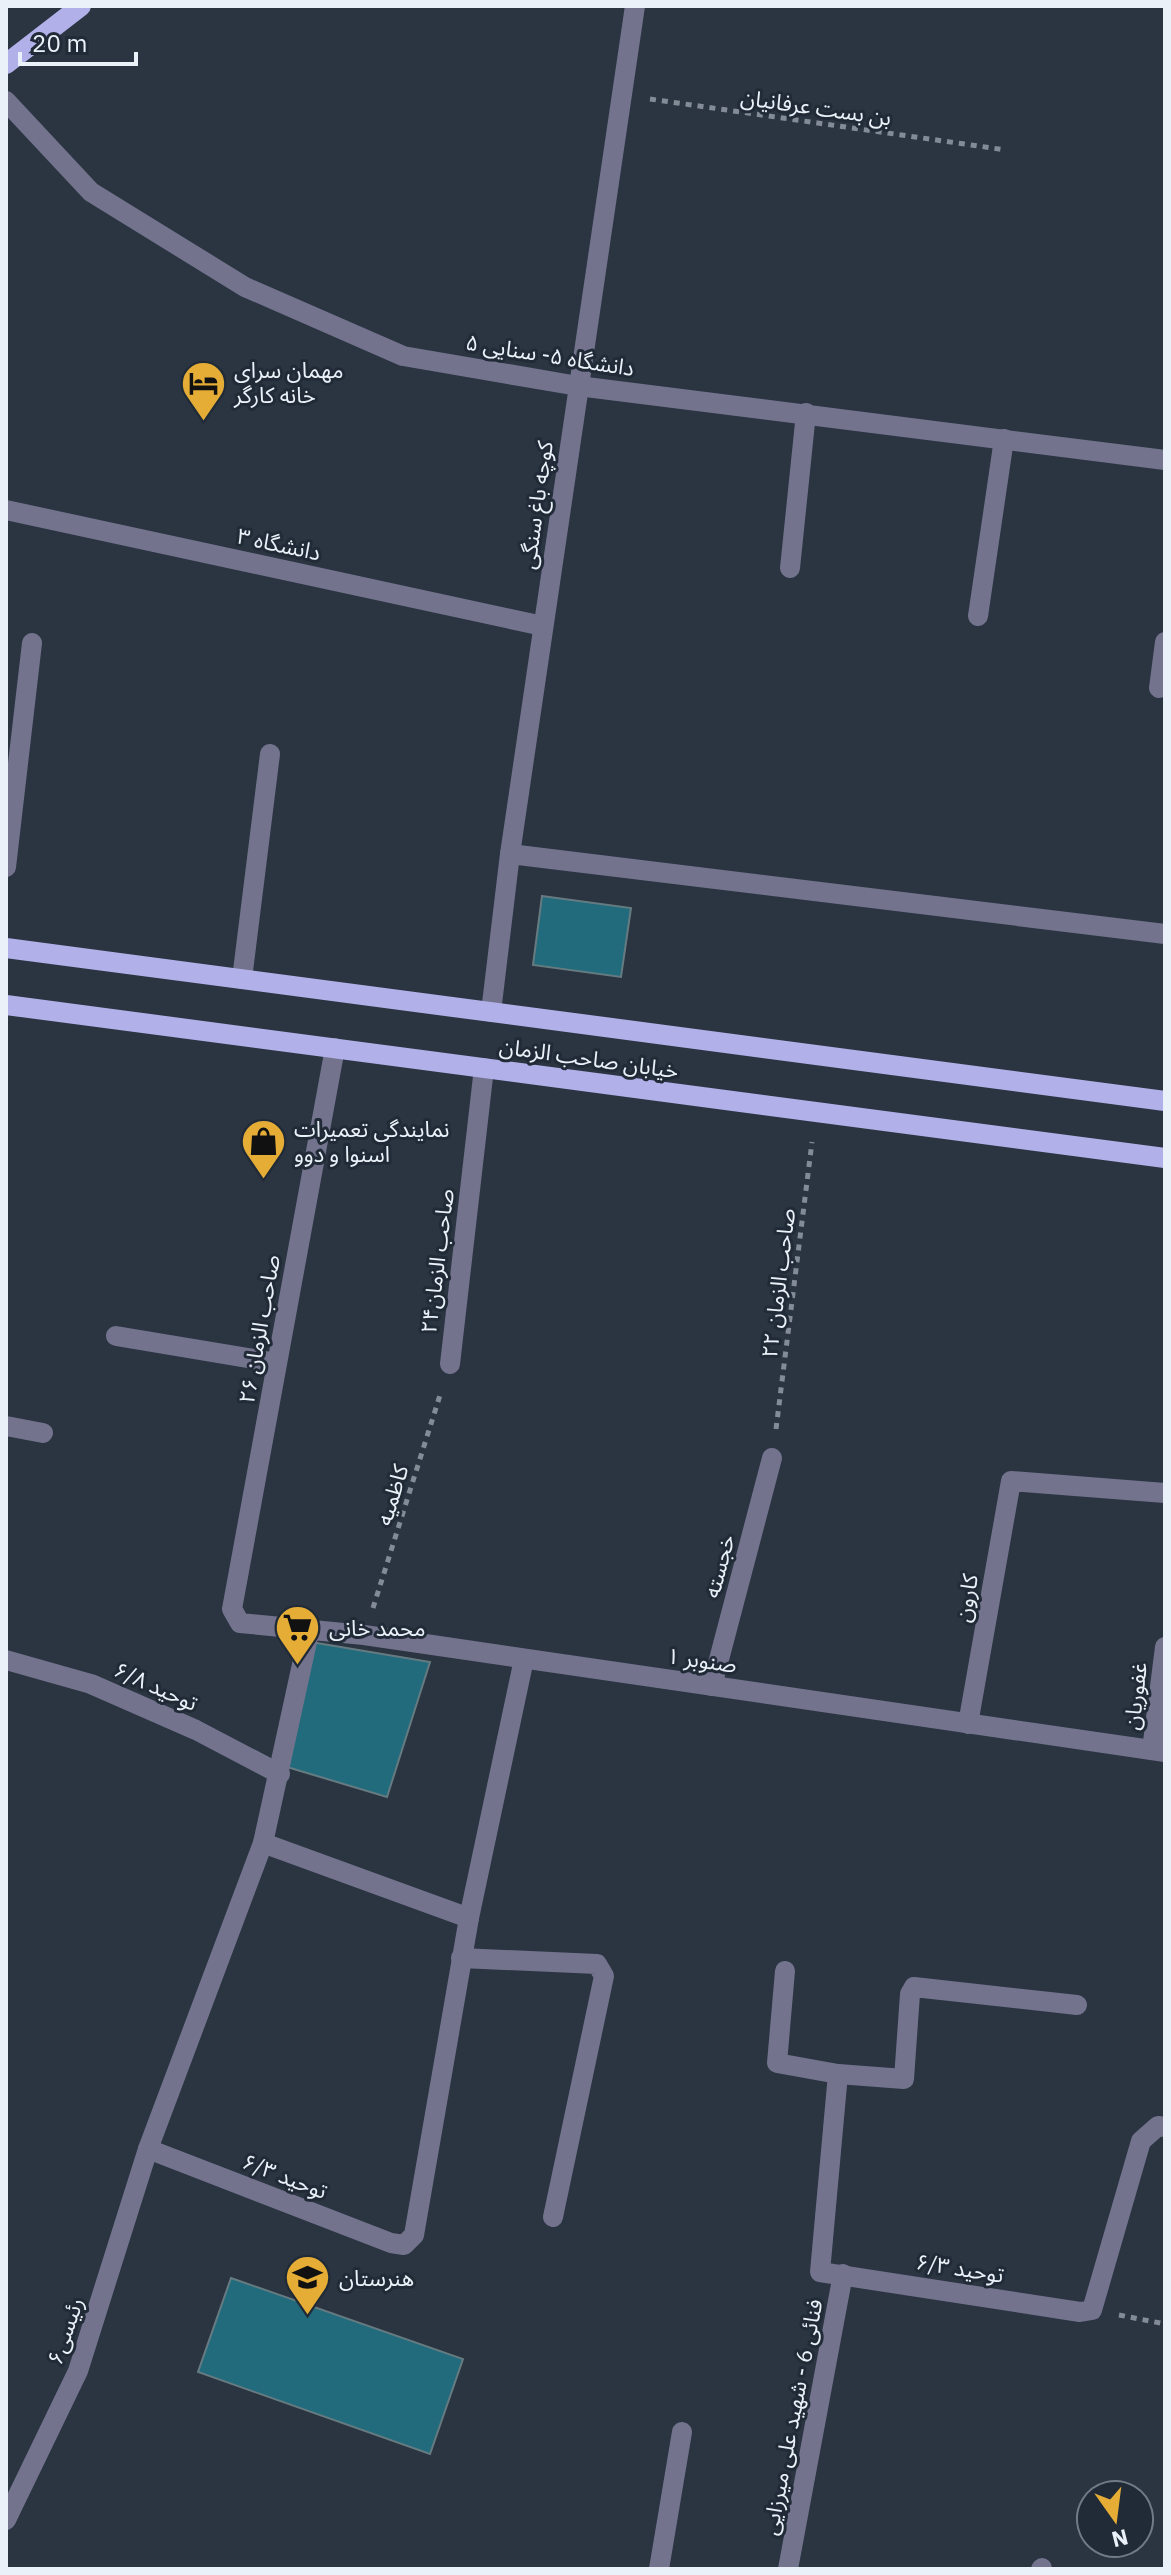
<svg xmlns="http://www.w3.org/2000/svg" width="1171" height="2575" viewBox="0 0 1171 2575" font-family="'IBM Plex Sans','Noto Sans Arabic',sans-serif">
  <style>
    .building { fill: #216b7c; stroke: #667b81; stroke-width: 2 }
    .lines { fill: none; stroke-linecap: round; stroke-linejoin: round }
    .path { stroke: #838c96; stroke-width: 5; stroke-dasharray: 6 6; stroke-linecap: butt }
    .minor { stroke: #73738e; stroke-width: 20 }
    .major { stroke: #b1b0e9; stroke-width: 20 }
    .labels { text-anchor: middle; stroke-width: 6; stroke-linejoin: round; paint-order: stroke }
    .street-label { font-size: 22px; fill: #eaf1f9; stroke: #212b37 }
    .poi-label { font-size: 22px; fill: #eaf1f9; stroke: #212b37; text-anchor: start }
  </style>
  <rect width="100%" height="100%" fill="#2a3541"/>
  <g class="building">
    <path d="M542,896L631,908L621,977L533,965Z"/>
    <path d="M311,1642L430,1662L387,1797L287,1767Z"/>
    <path d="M231,2278L463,2359L430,2454L198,2372Z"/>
  </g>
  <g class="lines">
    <g class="path">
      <path d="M650,99L1006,150"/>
      <path d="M776,1429L812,1142"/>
      <path d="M373,1608L441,1392"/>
      <path d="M1119,2315L1165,2324"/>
    </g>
    <g class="minor">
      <path d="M6,101L91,192L245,287L403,356L578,386L1165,460"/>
      <path d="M6,510L543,626"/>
      <path d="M790,568L806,413"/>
      <path d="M978,616L1004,439"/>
      <path d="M1159,688L1165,642"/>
      <path d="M510,854L1165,934"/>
      <path d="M6,867L32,643"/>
      <path d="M242,979L270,754"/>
      <path d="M491,1012L510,854L635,6"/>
      <path d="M335,1048L232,1609L240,1623L364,1635L1165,1752"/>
      <path d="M116,1336L277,1363"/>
      <path d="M450,1364L484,1068"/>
      <path d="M6,1426L43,1433"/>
      <path d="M6,1660L91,1684L196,1730L280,1774"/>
      <path d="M712,1686L772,1458"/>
      <path d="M968,1724L1011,1481L1165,1493"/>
      <path d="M1152,1750L1165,1647"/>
      <path d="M263,1843L469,1918"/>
      <path d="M461,1958L597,1964L604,1976L553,2217"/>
      <path d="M785,1971L777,2063L838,2074L904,2079L910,1994L914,1987L1077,2005"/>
      <path d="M838,2074L820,2272L1080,2312L1092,2310L1141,2141L1158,2126L1165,2127"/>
      <path d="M148,2149L391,2243L404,2245L414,2235L469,1918L524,1659"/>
      <path d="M6,2520L78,2371L148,2149L263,1843L310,1628"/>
      <path d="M659,2569L682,2432"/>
      <path d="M788,2569L843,2274"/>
      <path d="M1041,2569L1042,2568"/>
    </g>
    <g class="major">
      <path d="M6,64L81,6"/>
      <path d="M6,948L1165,1101"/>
      <path d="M6,1005L1165,1158"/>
    </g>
  </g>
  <defs>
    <symbol id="hotel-pin" viewBox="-11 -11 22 30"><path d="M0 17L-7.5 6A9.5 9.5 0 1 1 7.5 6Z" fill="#e5ad36" stroke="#212b37"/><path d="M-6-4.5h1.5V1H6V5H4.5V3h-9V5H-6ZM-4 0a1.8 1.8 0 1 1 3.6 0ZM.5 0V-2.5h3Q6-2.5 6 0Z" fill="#111"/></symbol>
    <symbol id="shop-pin" viewBox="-11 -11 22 30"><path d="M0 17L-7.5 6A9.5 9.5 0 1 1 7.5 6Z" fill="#e5ad36" stroke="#212b37"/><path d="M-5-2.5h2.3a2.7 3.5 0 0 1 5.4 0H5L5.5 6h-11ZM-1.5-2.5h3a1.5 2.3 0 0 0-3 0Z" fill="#111"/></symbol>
    <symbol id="supermarket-pin" viewBox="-11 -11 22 30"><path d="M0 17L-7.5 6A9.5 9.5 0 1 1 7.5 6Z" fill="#e5ad36" stroke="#212b37"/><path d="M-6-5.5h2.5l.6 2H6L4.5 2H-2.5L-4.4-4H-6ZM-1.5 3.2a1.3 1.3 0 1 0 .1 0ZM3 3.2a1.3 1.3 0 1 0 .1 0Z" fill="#111"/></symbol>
    <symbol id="school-pin" viewBox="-11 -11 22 30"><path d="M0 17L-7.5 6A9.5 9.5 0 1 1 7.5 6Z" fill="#e5ad36" stroke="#212b37"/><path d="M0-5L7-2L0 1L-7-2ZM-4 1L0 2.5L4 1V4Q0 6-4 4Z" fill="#111"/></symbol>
  </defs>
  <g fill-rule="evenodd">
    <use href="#hotel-pin" x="178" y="358" width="51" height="69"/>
    <use href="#shop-pin" x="238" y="1116" width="51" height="69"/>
    <use href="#supermarket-pin" x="272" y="1602" width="51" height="69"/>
    <use href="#school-pin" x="282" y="2252" width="51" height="69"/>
  </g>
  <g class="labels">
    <g class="street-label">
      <text transform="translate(816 107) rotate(8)" y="8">بن بست عرفانیان</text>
      <text transform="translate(550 355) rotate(9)" y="8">دانشگاه ۵- سنایی ۵</text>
      <text transform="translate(536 505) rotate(-82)" y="8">کوچه باغ سنگی</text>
      <text transform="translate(279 544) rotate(12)" y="8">دانشگاه ۳</text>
      <text transform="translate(589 1058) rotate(8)" y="8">خیابان صاحب الزمان</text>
      <text transform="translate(437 1261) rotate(-83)" y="8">صاحب الزمان۲۴</text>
      <text transform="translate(778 1283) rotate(-83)" y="8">صاحب الزمان ۲۲</text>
      <text transform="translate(259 1329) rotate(-80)" y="8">صاحب الزمان ۲۶</text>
      <text transform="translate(392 1495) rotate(-73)" y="8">کاظمیه</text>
      <text transform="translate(719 1566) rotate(-75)" y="8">خجسته</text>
      <text transform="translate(966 1598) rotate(-80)" y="8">کارون</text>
      <text transform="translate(702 1660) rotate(8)" y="8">صنوبر ۱</text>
      <text transform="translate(156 1686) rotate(24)" y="8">توحید ۶/۸</text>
      <text transform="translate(1135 1696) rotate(-83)" y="8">غفوریان</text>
      <text transform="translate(285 2176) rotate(21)" y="8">توحید ۶/۳</text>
      <text transform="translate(960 2268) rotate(9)" y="8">توحید ۶/۳</text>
      <text transform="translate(65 2331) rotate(-71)" y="8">رئیسی۶</text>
      <text transform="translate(792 2417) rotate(-79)" y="8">فنائی 6 - شهید علی میرزایی</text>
    </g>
    <g class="poi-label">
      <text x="234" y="378">مهمان سرای<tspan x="234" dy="25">خانه کارگر</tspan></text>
      <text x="294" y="1137">نمایندگی تعمیرات<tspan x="294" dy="25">اسنوا و دوو</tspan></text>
      <text x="329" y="1636">محمد خانی</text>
      <text x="339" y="2286">هنرستان</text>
    </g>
  </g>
  <rect width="1171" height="2575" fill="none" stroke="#eaf1f9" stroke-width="16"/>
  <g transform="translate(1115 2519) rotate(166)"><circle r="38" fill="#212b37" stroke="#717a85" stroke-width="2"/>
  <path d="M0-6L14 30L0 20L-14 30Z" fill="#e5ad36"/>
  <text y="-12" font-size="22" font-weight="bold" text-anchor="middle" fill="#eaf1f9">N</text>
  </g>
  <path d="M20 52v12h116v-12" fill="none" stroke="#eaf1f9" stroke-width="4"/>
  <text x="32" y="52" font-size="24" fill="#eaf1f9" stroke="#212b37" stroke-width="6" paint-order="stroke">20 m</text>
</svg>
